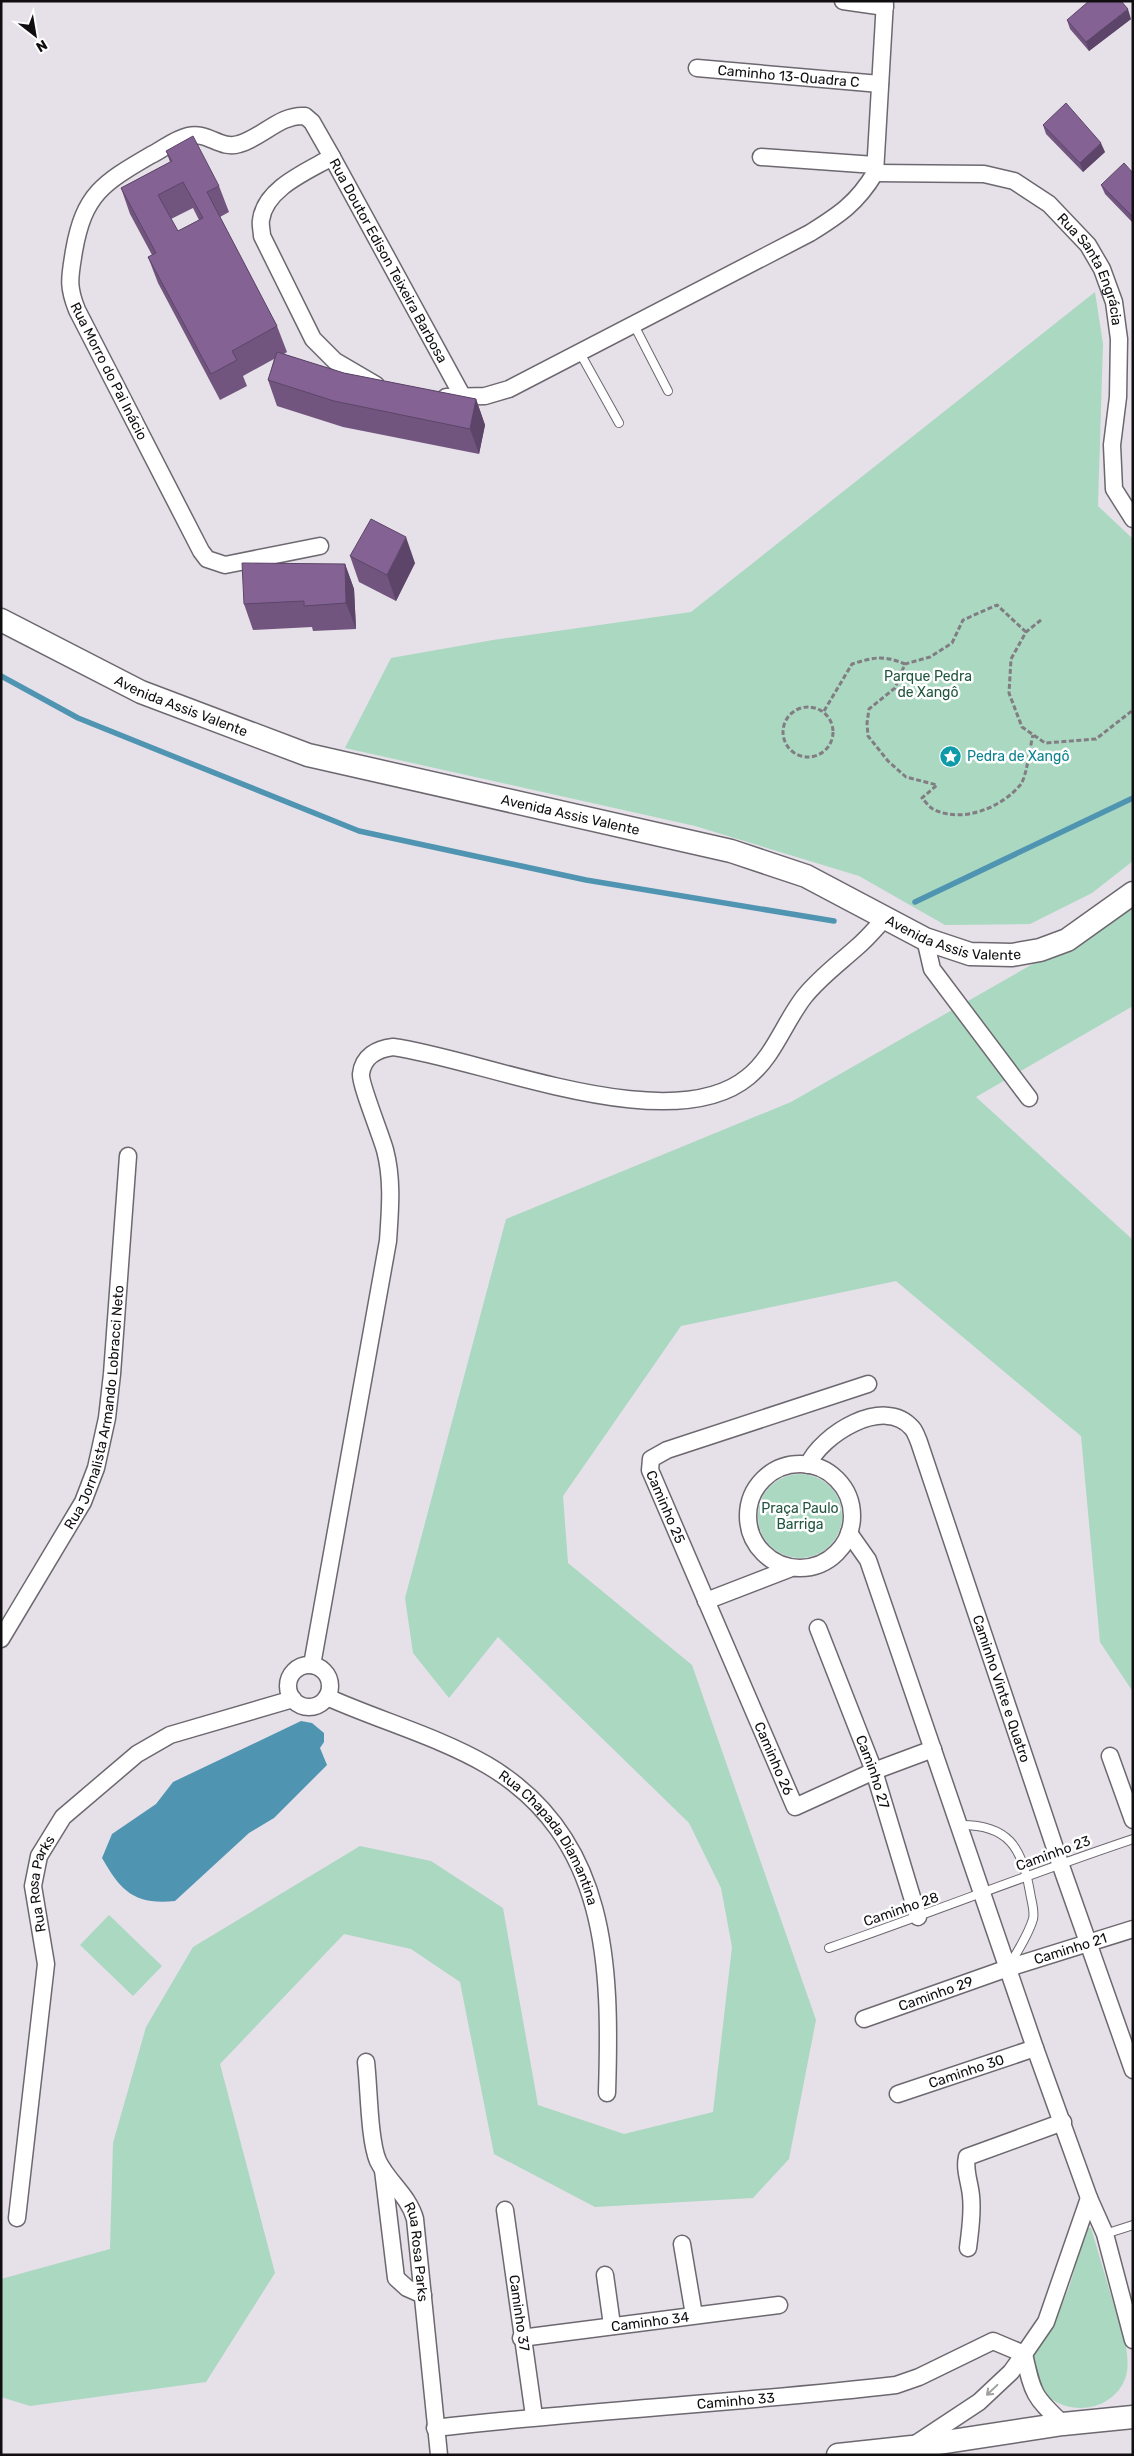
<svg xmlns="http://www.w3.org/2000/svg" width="1134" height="2456" viewBox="0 0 1134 2456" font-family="Rubik,sans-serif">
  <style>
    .green { fill: #aad8c1 }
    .water { fill: #4f95b2 }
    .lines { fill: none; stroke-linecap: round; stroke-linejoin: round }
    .stream { stroke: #4f95b2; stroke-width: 5.5 }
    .service-casing { stroke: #6d6870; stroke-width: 10 }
    .minor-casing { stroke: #6d6870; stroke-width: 19 }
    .secondary-casing { stroke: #6d6870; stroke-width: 25 }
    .path { stroke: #817d83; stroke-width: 3; stroke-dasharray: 5 2.5; stroke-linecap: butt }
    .service { stroke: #fff; stroke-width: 8 }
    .minor { stroke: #fff; stroke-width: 16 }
    .secondary { stroke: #fff; stroke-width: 22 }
    .wall { fill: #72557f; fill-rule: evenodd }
    .shaded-wall { fill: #5c4568 }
    .building { fill: #846394; stroke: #5c4568; fill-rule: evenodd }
    .oneway { stroke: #9f9fa0 }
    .labels { text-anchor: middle; stroke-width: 5; stroke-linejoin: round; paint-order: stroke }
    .street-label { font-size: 14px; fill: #100e11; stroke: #fff }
    .park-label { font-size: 14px; fill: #20553f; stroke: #fff }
    .culture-label { font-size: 14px; fill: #0d838f; stroke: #fff; text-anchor: start }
  </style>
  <rect width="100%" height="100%" fill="#e6e0e9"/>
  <g class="green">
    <path d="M1095,292L1103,344L1098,506L1133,539V861L1092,893L1030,924L945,925L859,876L695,826L345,748L391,658L493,640L691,612Z"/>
    <path d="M1133,899V1006L976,1097L1133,1240V1692L1100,1642L1081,1436L896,1281L681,1326L563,1496L568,1563L692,1665L816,2020L789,2159L753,2198L595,2207L494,2154L460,1982L411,1949L344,1934L220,2064L275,2273L206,2382L30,2406L1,2397V2279L110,2249L113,2143L146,2027L193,1947L360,1846L431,1861L503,1908L538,2105L624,2134L713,2112L732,1947L721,1888L689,1823L498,1637L449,1698L413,1653L405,1598L506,1219L791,1102L1066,945Z"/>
    <circle cx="800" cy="1516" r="42"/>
    <path d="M109,1915L162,1966L133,1996L80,1945Z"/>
    <path d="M1083,2228H1091L1126,2346C1127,2356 1129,2365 1126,2376C1114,2415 1057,2419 1038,2384C1034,2376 1032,2363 1033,2354C1034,2348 1041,2340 1044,2334C1053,2319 1063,2304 1069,2287C1076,2269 1079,2247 1083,2228Z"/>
  </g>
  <path class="water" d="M301,1721L312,1723L324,1733V1742L320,1748L327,1765L274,1818L249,1833L175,1901C134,1905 121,1891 102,1858L112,1834L156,1804L173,1782Z"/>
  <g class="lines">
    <g class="stream">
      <path d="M1,676L78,718L359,831L586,880L834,921"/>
      <path d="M915,902L1133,798"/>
    </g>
    <defs>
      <g id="service">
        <path d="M634,325L668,391"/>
        <path d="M580,353L619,423"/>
        <path d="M959,1825C1008,1824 1022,1847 1030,1892C1031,1900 1035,1911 1033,1919C1028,1936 1017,1952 1008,1967"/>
        <path d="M829,1948C931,1913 1031,1873 1133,1839"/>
        <path d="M1105,2234L1133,2225"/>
      </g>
      <g id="minor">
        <path d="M843,1L885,7"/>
        <path id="s1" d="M697,68L880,84"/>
        <path d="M761,157L875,165"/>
        <path id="s2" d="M875,173L984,174L1014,181L1049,204L1088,245L1102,269L1114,302L1119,339L1118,397L1112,445L1114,489L1133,519"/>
        <path id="s3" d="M376,385L335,361L313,339L262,236C262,231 260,225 261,220C265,188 308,171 332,157L463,397"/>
        <path d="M446,397L485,396L509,389L810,233C839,215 857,203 875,173L885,1"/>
        <path d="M320,546L225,565L207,559L201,551L77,310C67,285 70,277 74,251C84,194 103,183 151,155C163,149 175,139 188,136C208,131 220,150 239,144C262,138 280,114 305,116L312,122L332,157"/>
        <path d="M925,939L932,969L1029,1098"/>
        <path id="s4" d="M868,1384L667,1450L651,1459L650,1470L795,1807L874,1771L933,1749"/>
        <circle cx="800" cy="1516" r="52"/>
        <path id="s5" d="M808,1465C821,1435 884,1395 912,1428C915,1431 917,1437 919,1442L1060,1863L1133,2070"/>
        <path d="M849,1533L868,1560L1035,2048L1089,2198L1105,2234L1133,2340"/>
        <path d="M706,1601L789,1569"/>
        <path id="s6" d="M818,1628L874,1771L918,1917"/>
        <path id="s7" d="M1,1639L83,1502L96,1468L107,1418L112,1374L128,1156"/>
        <path d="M312,1665L388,1241C390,1211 393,1180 385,1150C381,1135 360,1084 361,1074C363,1056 377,1049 393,1047C482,1059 671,1141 748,1077C774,1056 784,1023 804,997C819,978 838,964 856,948C867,939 876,928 885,918"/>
        <circle cx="309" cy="1686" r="21"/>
        <path id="s8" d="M327,1697C378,1720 439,1737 487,1765C609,1837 611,1966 607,2093"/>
        <path d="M1110,1756L1133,1820"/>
        <path id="s9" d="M864,2019L1008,1968L1133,1929"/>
        <path id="s10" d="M366,2062C369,2087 369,2140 378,2161C388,2182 409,2196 415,2219L439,2455"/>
        <path id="s11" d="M898,2094L1035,2048"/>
        <path d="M383,2170L396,2278L407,2288L423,2295"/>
        <path id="s12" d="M505,2210L534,2416"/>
        <path id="s13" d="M17,2218L46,1964L33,1886L39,1856L63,1817L137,1754L170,1735L293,1699"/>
        <path d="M682,2244L694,2315"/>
        <path d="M968,2248C970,2231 973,2214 971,2196C970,2183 964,2170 967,2157L1063,2122"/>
        <path d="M605,2275L612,2325"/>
        <path id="s14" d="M521,2338L779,2305"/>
        <path d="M1024,2354C1033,2394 1033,2396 1063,2424"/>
        <path id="s15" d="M435,2428C588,2410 742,2403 896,2385L919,2377L993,2341L1024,2354"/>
        <path d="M917,2443L979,2402L1011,2372L1024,2354L1046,2322L1089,2198"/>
      </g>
      <g id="secondary">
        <path id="s16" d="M1,620L141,692L308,755L731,851L806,876L925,939L970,954L1012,955L1040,950L1067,940L1133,893"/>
        <path d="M838,2455L912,2447L1063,2424L1133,2417"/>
      </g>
    </defs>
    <use href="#service" class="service-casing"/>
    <use href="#minor" class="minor-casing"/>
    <use href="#secondary" class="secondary-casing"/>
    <g class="path">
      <path d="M1041,620L1026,632L1011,659L1009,693L1022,727L1045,743L1096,739L1133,710"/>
      <path d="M1026,632L997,605L963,620L952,643L930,657L905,664L895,688L869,709L867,723L868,736L888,761L906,777L937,785L922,798C925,801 929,807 933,809C961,824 1002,808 1021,784C1027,775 1030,746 1033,735"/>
      <circle cx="808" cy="732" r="25"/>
      <path d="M824,711L852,664C874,657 884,655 905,664"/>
    </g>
    <use href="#service" class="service"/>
    <use href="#minor" class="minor"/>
    <use href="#secondary" class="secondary"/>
  </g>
  <g class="wall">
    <path d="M1131,19L1089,51L1070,29L1067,20Z"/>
    <path d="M1043,125L1105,152L1083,172L1046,134Z"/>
    <path d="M166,151L219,186L229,212L220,217L277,326L287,352L284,354L344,373L476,399L485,425L479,454L343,427L277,406L268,380L274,359L243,376L247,386L220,400L158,283L148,257L152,255L130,214L121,188L170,162ZM193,208L199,220L178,231L171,219Z"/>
    <path d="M1133,173V223L1105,194L1101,185Z"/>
    <path d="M350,556L415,563L396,601L359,582Z"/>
    <path d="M345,564L354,589L356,629L313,631L312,627L253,630L244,604Z"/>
  </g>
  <g class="shaded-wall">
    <path d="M1128,9L1131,19L1089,51L1086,42Z"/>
    <path d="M1101,143L1105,152L1083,172L1080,163Z"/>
    <path d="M476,399L485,425L479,454L470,429Z"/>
    <path d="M406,537L415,563L396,601L387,575Z"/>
    <path d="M345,564L354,589L356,629L346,603Z"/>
  </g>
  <g class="building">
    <path d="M1089,1H1121L1128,9L1086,42L1067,20Z"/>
    <path d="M1066,103L1101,143L1080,163L1043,125Z"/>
    <path d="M193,136L219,186L207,192L277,326L232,351L237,360L211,374L148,257L156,253L121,188L172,161L166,151ZM183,182L203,218L178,231L158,195Z"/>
    <path d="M1124,163L1133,173V217L1101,185Z"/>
    <path d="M277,352L344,373L476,399L470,429L334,401L268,380Z"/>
    <path d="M371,519L406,537L387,575L350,556Z"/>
    <path d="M242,563L345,564L346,603L304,606V601L244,604Z"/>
  </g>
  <defs><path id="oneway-shaft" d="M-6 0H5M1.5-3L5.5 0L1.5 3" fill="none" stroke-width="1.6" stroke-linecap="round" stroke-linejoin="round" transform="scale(1.25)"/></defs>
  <use class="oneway" href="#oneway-shaft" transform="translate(992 2390) rotate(137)"/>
  <defs>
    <symbol id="sight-disc" viewBox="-11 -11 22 22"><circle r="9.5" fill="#0f9aa8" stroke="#fff"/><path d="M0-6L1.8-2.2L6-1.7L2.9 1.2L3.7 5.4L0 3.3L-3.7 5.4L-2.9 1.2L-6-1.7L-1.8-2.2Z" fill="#fff"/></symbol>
  </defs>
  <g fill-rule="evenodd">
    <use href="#sight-disc" x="938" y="744" width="25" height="25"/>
  </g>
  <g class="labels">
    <g class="street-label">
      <text dy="5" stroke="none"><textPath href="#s1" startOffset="92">Caminho 13-Quadra C</textPath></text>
      <text dy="5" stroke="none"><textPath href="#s3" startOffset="426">Rua Doutor Edison Teixeira Barbosa</textPath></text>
      <text dy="5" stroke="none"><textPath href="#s2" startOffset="261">Rua Santa Engrácia</textPath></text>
      <text transform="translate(109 371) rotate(63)" y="5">Rua Morro do Pai Inácio</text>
      <text dy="5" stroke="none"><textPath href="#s16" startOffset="200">Avenida Assis Valente</textPath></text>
      <text dy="5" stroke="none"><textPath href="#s16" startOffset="605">Avenida Assis Valente</textPath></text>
      <text dy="5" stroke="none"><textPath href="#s16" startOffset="1011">Avenida Assis Valente</textPath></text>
      <text dy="5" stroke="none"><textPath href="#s7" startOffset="255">Rua Jornalista Armando Lobracci Neto</textPath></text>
      <text dy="5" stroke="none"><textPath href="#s4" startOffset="281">Caminho 25</textPath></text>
      <text dy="5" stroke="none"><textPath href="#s5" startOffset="402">Caminho Vinte e Quatro</textPath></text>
      <text dy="5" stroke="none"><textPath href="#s4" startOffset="555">Caminho 26</textPath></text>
      <text dy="5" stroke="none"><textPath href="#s6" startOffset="154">Caminho 27</textPath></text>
      <text dy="5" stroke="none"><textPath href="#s8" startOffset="272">Rua Chapada Diamantina</textPath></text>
      <text transform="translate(1053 1853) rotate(-20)" y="5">Caminho 23</text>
      <text dy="5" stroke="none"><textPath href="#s13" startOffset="338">Rua Rosa Parks</textPath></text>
      <text transform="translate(901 1909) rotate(-19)" y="5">Caminho 28</text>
      <text dy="5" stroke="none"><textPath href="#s9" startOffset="218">Caminho 21</textPath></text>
      <text dy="5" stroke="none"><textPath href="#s9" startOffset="76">Caminho 29</textPath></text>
      <text dy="5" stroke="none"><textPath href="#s11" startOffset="72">Caminho 30</textPath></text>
      <text dy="5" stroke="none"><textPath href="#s10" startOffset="202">Rua Rosa Parks</textPath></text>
      <text dy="5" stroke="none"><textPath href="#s12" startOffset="104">Caminho 37</textPath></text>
      <text dy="5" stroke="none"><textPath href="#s14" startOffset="130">Caminho 34</textPath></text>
      <text dy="5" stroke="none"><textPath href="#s15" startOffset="302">Caminho 33</textPath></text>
    </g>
    <g class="park-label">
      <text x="928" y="681">Parque Pedra<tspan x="928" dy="16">de Xangô</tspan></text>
      <text x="800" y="1513">Praça Paulo<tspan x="800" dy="16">Barriga</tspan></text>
    </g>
    <g class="culture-label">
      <text x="967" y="761">Pedra de Xangô</text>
    </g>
  </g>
  <rect width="1134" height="2456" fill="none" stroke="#100e11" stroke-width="5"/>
  <g transform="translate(35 35) rotate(149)" stroke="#ffffff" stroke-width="4" paint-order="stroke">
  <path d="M0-4L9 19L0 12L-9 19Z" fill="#100e11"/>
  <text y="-8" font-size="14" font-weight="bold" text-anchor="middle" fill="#100e11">N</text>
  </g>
</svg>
